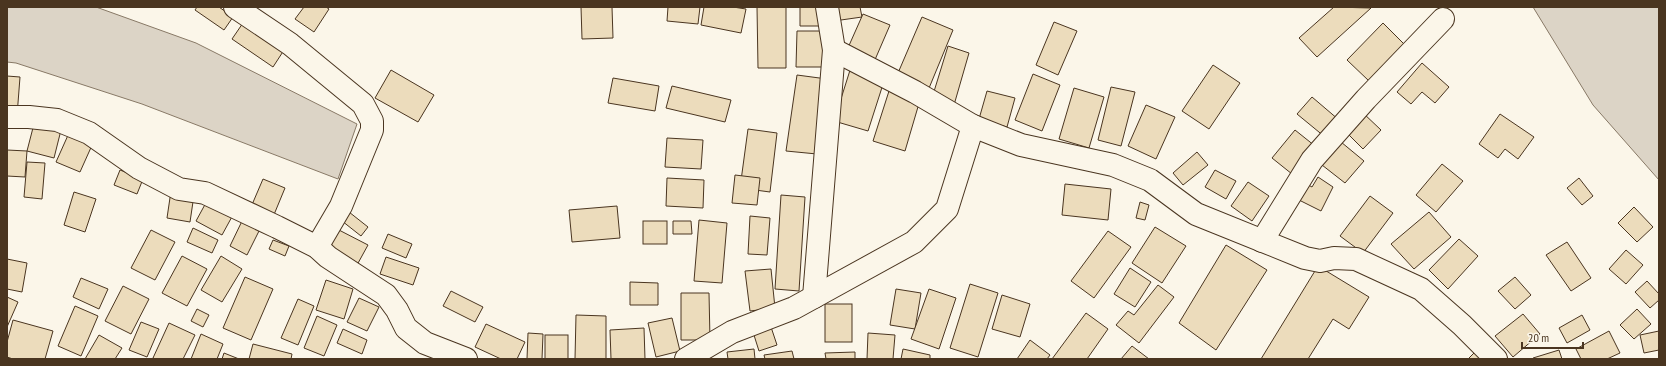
<svg xmlns="http://www.w3.org/2000/svg" width="1666" height="366" viewBox="0 0 1666 366" font-family="'PT Sans Narrow',sans-serif">
  <style>
    .water { fill: #dcd4c6; stroke: #887966 }
    .building { fill: #ecdcbc; stroke: #4a3520 }
    .lines { fill: none; stroke-linecap: round; stroke-linejoin: round }
    .minor-casing { stroke: #4a3520; stroke-width: 24 }
    .minor { stroke: #fbf6e9; stroke-width: 22 }
  </style>
  <rect width="100%" height="100%" fill="#fbf6e9"/>
  <g class="water">
    <path d="M7,7H96L196,43L357,124L338,179L142,104L16,63L7,62Z"/>
    <path d="M1533,7H1659V180L1593,105Z"/>
  </g>
  <g class="building">
    <path d="M197,7H219L233,17L224,30L195,10Z"/>
    <path d="M304,7H326L329,9L314,32L295,19Z"/>
    <path d="M581,7H612L613,38L582,39Z"/>
    <path d="M668,7H700L698,24L667,21Z"/>
    <path d="M704,7H733L746,9L741,33L701,25Z"/>
    <path d="M757,7H786V68H758Z"/>
    <path d="M800,7H822L821,26H800Z"/>
    <path d="M832,7H860L862,17L834,21Z"/>
    <path d="M1334,7L1371,8L1317,57L1299,38Z"/>
    <path d="M863,14L890,25L874,62L847,50Z"/>
    <path d="M922,17L953,30L927,93L895,80Z"/>
    <path d="M245,20L286,47L273,67L232,39Z"/>
    <path d="M1054,22L1077,31L1058,75L1036,65Z"/>
    <path d="M1383,23L1405,45L1369,81L1347,60Z"/>
    <path d="M797,31H824V67H796Z"/>
    <path d="M948,46L969,53L954,105L932,98Z"/>
    <path d="M1422,63L1449,87L1435,103L1422,92L1411,104L1397,92Z"/>
    <path d="M1213,65L1240,83L1209,129L1182,111Z"/>
    <path d="M851,67L885,78L868,131L834,121Z"/>
    <path d="M391,70L434,95L418,122L375,98Z"/>
    <path d="M1033,74L1060,85L1042,131L1015,120Z"/>
    <path d="M797,75L827,79L817,154L786,151Z"/>
    <path d="M7,76L20,77L17,116L7,115Z"/>
    <path d="M613,78L659,86L655,111L608,103Z"/>
    <path d="M672,86L731,100L725,122L666,108Z"/>
    <path d="M1111,87L1135,92L1121,146L1098,140Z"/>
    <path d="M1074,88L1104,97L1089,148L1059,139Z"/>
    <path d="M889,91L920,100L905,151L873,141Z"/>
    <path d="M987,91L1015,98L1007,127L979,119Z"/>
    <path d="M1312,97L1339,120L1325,137L1297,114Z"/>
    <path d="M1146,105L1175,117L1156,159L1128,146Z"/>
    <path d="M1362,112L1381,130L1363,149L1344,130Z"/>
    <path d="M1500,114L1534,137L1518,159L1505,149L1498,158L1479,144Z"/>
    <path d="M35,120L62,126L54,158L27,151Z"/>
    <path d="M748,129L777,133L770,192L740,188Z"/>
    <path d="M1295,130L1315,146L1292,174L1272,158Z"/>
    <path d="M69,133L93,143L80,172L56,162Z"/>
    <path d="M667,138L703,140L701,169L665,167Z"/>
    <path d="M1341,142L1364,161L1345,183L1322,165Z"/>
    <path d="M7,150L27,151L25,177L7,176Z"/>
    <path d="M1197,152L1208,165L1183,185L1173,173Z"/>
    <path d="M27,162L45,163L42,199L24,197Z"/>
    <path d="M1442,164L1463,181L1436,212L1416,195Z"/>
    <path d="M120,170L143,179L137,194L114,185Z"/>
    <path d="M1215,170L1236,181L1226,199L1205,187Z"/>
    <path d="M735,175L760,178L757,205L732,203Z"/>
    <path d="M1318,177L1333,187L1321,211L1297,199L1305,183L1312,187Z"/>
    <path d="M667,178L704,180L703,208L666,206Z"/>
    <path d="M1579,178L1593,196L1582,205L1567,188Z"/>
    <path d="M263,179L285,188L273,217L251,207Z"/>
    <path d="M1248,182L1269,196L1252,221L1231,206Z"/>
    <path d="M1065,184L1111,189L1108,220L1062,215Z"/>
    <path d="M171,191L194,195L190,222L167,218Z"/>
    <path d="M74,192L96,199L85,232L64,225Z"/>
    <path d="M781,195L805,197L799,291L775,289Z"/>
    <path d="M1370,196L1393,213L1363,253L1340,236Z"/>
    <path d="M208,199L234,213L222,235L196,221Z"/>
    <path d="M1140,202L1149,205L1145,220L1136,218Z"/>
    <path d="M617,206L620,238L572,242L569,210Z"/>
    <path d="M1634,207L1653,227L1637,242L1618,223Z"/>
    <path d="M349,212L368,227L361,236L342,221Z"/>
    <path d="M1429,212L1451,237L1414,269L1391,244Z"/>
    <path d="M750,216L770,218L767,255L748,254Z"/>
    <path d="M243,219L261,227L247,255L230,246Z"/>
    <path d="M699,220L727,223L722,283L694,281Z"/>
    <rect x="643" y="221" width="24" height="23"/>
    <path d="M673,221H691L692,234H673Z"/>
    <path d="M1155,227L1186,246L1162,283L1132,263Z"/>
    <path d="M193,228L218,240L212,253L187,242Z"/>
    <path d="M337,229L368,245L357,265L327,249Z"/>
    <path d="M151,230L175,242L155,280L131,268Z"/>
    <path d="M1108,231L1131,247L1094,298L1071,281Z"/>
    <path d="M388,234L412,244L406,258L382,248Z"/>
    <path d="M1459,239L1478,256L1448,289L1429,270Z"/>
    <path d="M273,240L289,246L285,256L269,249Z"/>
    <path d="M1567,242L1591,278L1571,291L1546,255Z"/>
    <path d="M1226,245L1267,270L1216,350L1179,323Z"/>
    <path d="M1626,250L1643,265L1626,284L1609,269Z"/>
    <path d="M182,256L207,269L187,306L162,293Z"/>
    <path d="M221,256L242,269L222,302L201,290Z"/>
    <path d="M386,257L419,268L413,285L380,274Z"/>
    <path d="M7,259L27,263L22,292L7,289Z"/>
    <path d="M1318,266L1369,297L1349,329L1333,319L1308,359H1261Z"/>
    <path d="M1130,268L1151,282L1135,307L1114,294Z"/>
    <path d="M771,269L775,308L750,311L745,271Z"/>
    <path d="M245,277L273,289L251,340L223,328Z"/>
    <path d="M1515,277L1531,295L1515,309L1498,291Z"/>
    <path d="M81,278L108,289L99,309L73,297Z"/>
    <path d="M326,280L353,289L344,319L316,310Z"/>
    <path d="M1647,281L1659,294V300L1650,308L1635,292Z"/>
    <path d="M630,282L658,283V305H630Z"/>
    <path d="M970,284L998,293L978,357L950,348Z"/>
    <path d="M1158,285L1174,297L1139,343L1116,325L1128,311L1134,315Z"/>
    <path d="M123,286L149,299L131,334L105,321Z"/>
    <path d="M896,289L921,293L915,329L890,325Z"/>
    <path d="M929,289L956,298L939,349L911,339Z"/>
    <path d="M451,291L483,307L475,322L443,306Z"/>
    <path d="M681,293H709L710,340H681Z"/>
    <path d="M1002,295L1030,304L1020,337L992,329Z"/>
    <path d="M7,297L18,302L7,327Z"/>
    <path d="M359,298L379,307L367,331L347,322Z"/>
    <path d="M298,299L314,306L298,345L281,338Z"/>
    <rect x="825" y="304" width="27" height="38"/>
    <path d="M75,306L98,316L81,356L58,346Z"/>
    <path d="M197,309L209,315L203,327L191,321Z"/>
    <path d="M1637,309L1651,324L1634,339L1620,325Z"/>
    <path d="M1086,313L1108,329L1087,359H1052Z"/>
    <path d="M1523,314L1540,334L1513,357L1495,336Z"/>
    <path d="M576,315L606,316V359H575Z"/>
    <path d="M1582,315L1590,330L1567,343L1559,328Z"/>
    <path d="M317,316L337,325L324,356L304,348Z"/>
    <path d="M672,318L680,351L656,357L648,323Z"/>
    <path d="M13,320L53,331L45,359H13L7,357V342Z"/>
    <path d="M141,322L159,329L147,357L129,350Z"/>
    <path d="M169,323L195,335L183,359H156L153,358Z"/>
    <path d="M486,324L525,342L517,359H501L475,347Z"/>
    <path d="M771,327L777,345L759,351L753,332Z"/>
    <path d="M644,328L645,359H611L610,330Z"/>
    <path d="M343,329L367,340L362,354L337,343Z"/>
    <path d="M1609,331L1620,353L1607,359H1581L1576,349Z"/>
    <path d="M1659,331V350L1644,353L1640,335Z"/>
    <path d="M528,333L543,334L542,359H527Z"/>
    <path d="M868,333L895,335L893,359H867Z"/>
    <path d="M201,334L223,344L217,359H191Z"/>
    <path d="M99,335L122,348L115,359H85Z"/>
    <rect x="545" y="335" width="23" height="24"/>
    <path d="M1030,340L1050,355L1047,359H1017Z"/>
    <path d="M253,344L292,354L291,359H249Z"/>
    <path d="M1132,346L1149,359H1121Z"/>
    <path d="M754,349L755,359H728L727,352Z"/>
    <path d="M903,349L930,355V359H901Z"/>
    <path d="M1559,350L1562,359H1533V358Z"/>
    <path d="M792,351L794,359H765L764,355Z"/>
    <path d="M855,352V359H826L825,353Z"/>
    <path d="M1475,352L1483,359H1468Z"/>
    <path d="M224,353L239,359H222Z"/>
  </g>
  <g class="lines">
    <defs>
      <g id="minor">
        <path d="M235,7L290,44L363,104L372,121V130L341,206L317,247"/>
        <path d="M834,50L915,92L973,126L1021,145L1113,165L1150,180L1196,214L1305,258L1320,261L1334,258L1356,259L1421,289L1462,325L1496,359"/>
        <path d="M7,117H29L57,120L89,133L139,168L179,189L205,193L277,227L317,247L328,257L386,295L397,310L406,328L425,343L466,359"/>
        <path d="M1262,241L1312,160L1366,99L1443,19"/>
        <path d="M814,297L834,50L827,7"/>
        <path d="M686,359L732,332L794,308L914,242L947,209L973,126"/>
      </g>
    </defs>
    <use href="#minor" class="minor-casing"/>
    <use href="#minor" class="minor"/>
  </g>
  <rect width="1666" height="366" fill="none" stroke="#4a3520" stroke-width="16"/>
  <path d="M1522 342v6h61v-6" fill="none" stroke="#4a3520" stroke-width="2"/>
  <text x="1528" y="342" font-size="12" fill="#4a3520" stroke="#fbf6e9" stroke-width="3" paint-order="stroke">20 m</text>
</svg>
